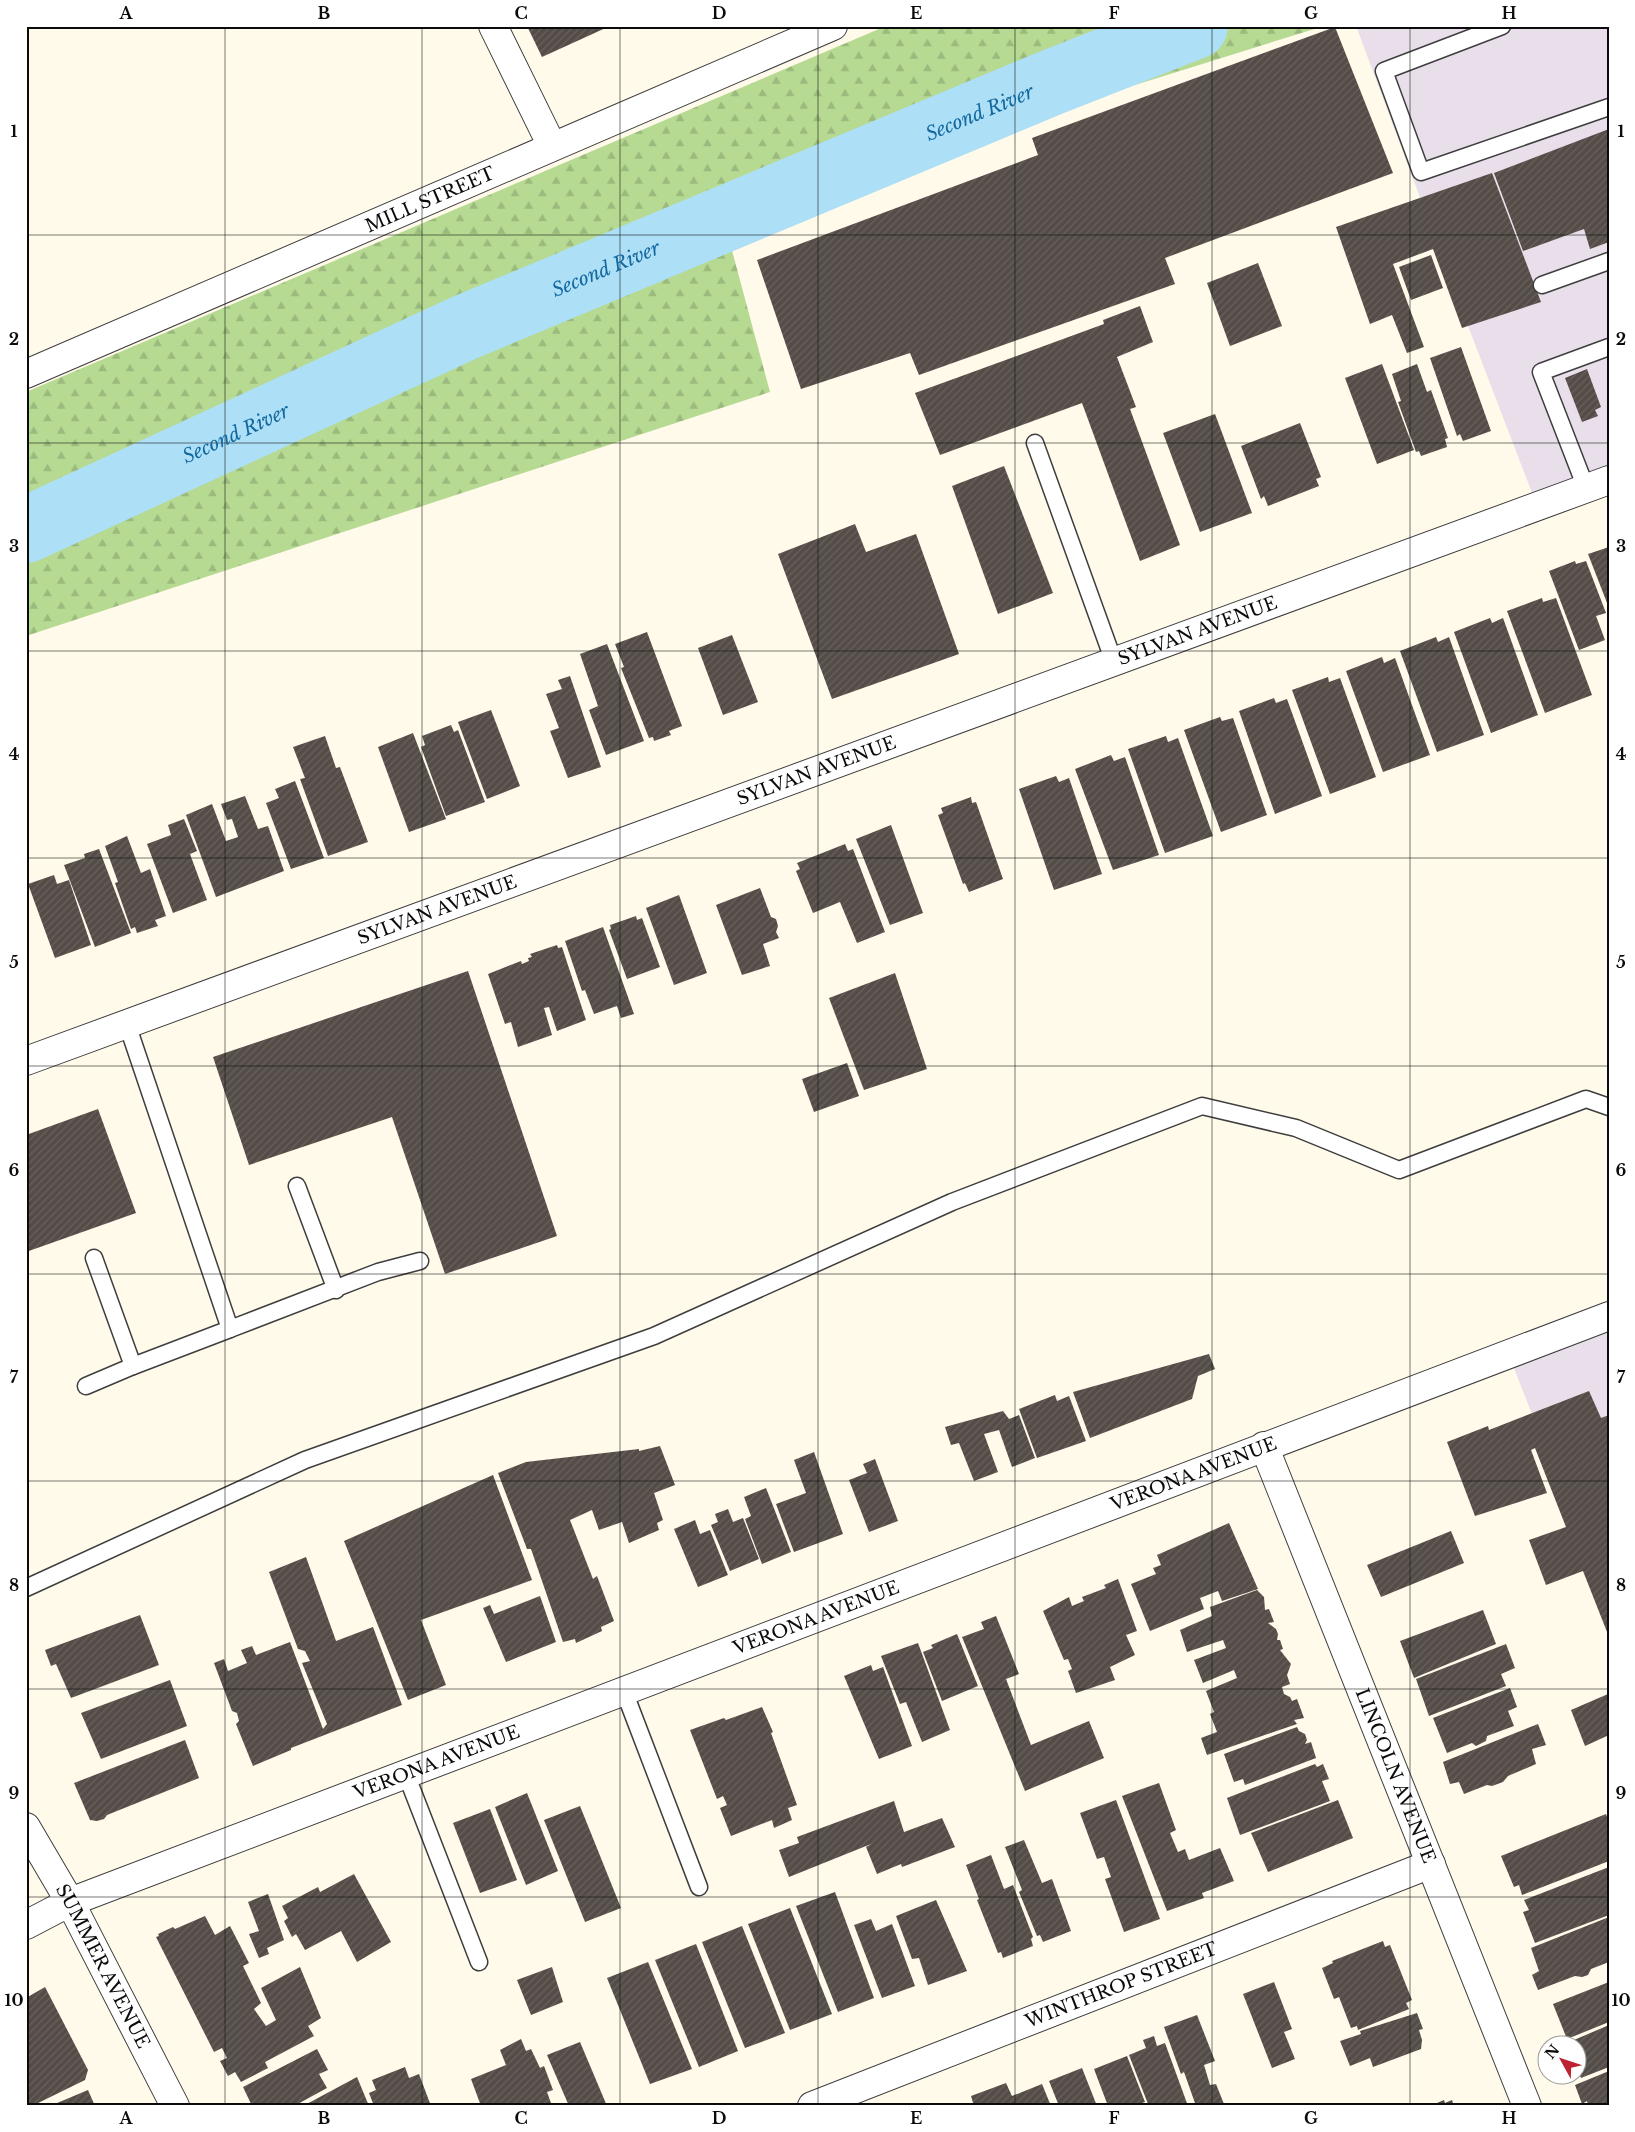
<svg xmlns="http://www.w3.org/2000/svg" width="1635" height="2132" viewBox="0 0 1635 2132" font-family="'Libre Baskerville',serif">
  <style>
    .industrial { fill: #e9dfeb }
    .forest { fill: url(#forest-firs) }
    .lines { fill: none; stroke-linecap: round; stroke-linejoin: round }
    .river { stroke: #addff7; stroke-width: 66 }
    .building { fill: url(#building-hatch) }
    .service-casing { stroke: #3e3e3e; stroke-width: 19 }
    .minor-casing { stroke: #3e3e3e; stroke-width: 30 }
    .tertiary-casing { stroke: #3e3e3e; stroke-width: 30 }
    .service { stroke: #fff; stroke-width: 16 }
    .minor { stroke: #fff; stroke-width: 28 }
    .tertiary { stroke: #fff; stroke-width: 28 }
    .grid { fill: none; stroke: #0b0b0b; stroke-width: 1; stroke-opacity: 0.55 }
    .labels { text-anchor: middle; stroke-width: 5; stroke-linejoin: round; paint-order: stroke }
    .street-label { font-size: 18px; fill: #0b0b0b; stroke: #fff }
    .water-label { font-size: 19px; font-style: italic; fill: #13689e; stroke: #fff }
    .neatline { fill: none; stroke: #0b0b0b; stroke-width: 2 }
    .grid-label { font-size: 16px; text-anchor: middle; font-weight: bold; fill: #0b0b0b }
  </style>
  <defs>
    <pattern id="forest-firs" width="22" height="20" patternUnits="userSpaceOnUse" patternTransform="scale(1.25)"><rect width="22" height="20" fill="#b6da92"/><path d="M5 1l3.5 6h-7zM16 11l3.5 6h-7z" fill="#9bba7d"/></pattern>
    <pattern id="building-hatch" width="6" height="6" patternUnits="userSpaceOnUse" patternTransform="scale(1.25)"><rect width="6" height="6" fill="#544c47"/><path d="M-1 1l2-2M0 6l6-6M5 7l2-2" fill="none" stroke="#68615d"/></pattern>
  </defs>
  <rect width="100%" height="100%" fill="#fffae9"/>
  <g class="industrial">
    <path d="M1356,26H1609V483L1539,511L1468,326Z"/>
    <path d="M1609,1307V1612L1505,1345Z"/>
  </g>
  <path class="forest" d="M886,26H1324L1074,104L730,243L770,392L26,636V392Z"/>
  <g class="lines">
    <path class="river" id="s1" d="M26,530L466,327L1050,83L1195,26"/>
  </g>
  <g class="building">
    <path d="M527,26H610L542,57Z"/>
    <path d="M1335,27L1393,173L1165,258L1175,284L919,375L910,353L801,389L757,260L1038,155L1032,138Z"/>
    <path d="M1609,129V242L1590,249L1584,229L1523,251L1494,173Z"/>
    <path d="M1492,173L1541,302L1462,328L1433,249L1393,264L1424,347L1407,353L1392,315L1370,324L1336,227Z"/>
    <path d="M1431,255L1443,288L1411,300L1399,267Z"/>
    <path d="M1258,263L1282,326L1230,346L1207,283Z"/>
    <path d="M1140,306L1153,342L1117,357L1136,407L1130,409L1180,545L1140,561L1082,403L940,455L915,393L1104,324L1103,320Z"/>
    <path d="M1461,347L1491,431L1463,441L1460,434L1457,436L1430,358Z"/>
    <path d="M1382,364L1414,450L1377,464L1345,378Z"/>
    <path d="M1417,364L1427,392L1431,390L1448,438L1445,439L1447,447L1421,456L1419,451L1416,452L1398,402L1401,401L1392,374Z"/>
    <path d="M1587,369L1601,407L1595,410L1598,416L1582,422L1565,378Z"/>
    <path d="M1215,414L1252,513L1200,532L1163,433Z"/>
    <path d="M1300,423L1321,477L1316,479L1319,486L1268,506L1264,496L1261,499L1241,446Z"/>
    <path d="M1004,466L1053,593L998,614L952,486Z"/>
    <path d="M855,524L866,552L916,534L959,654L832,699L778,554Z"/>
    <path d="M1609,547V608L1588,554Z"/>
    <path d="M1575,561L1576,564L1586,561L1606,613L1596,616L1605,640L1579,650L1549,571Z"/>
    <path d="M1542,598L1543,602L1556,598L1592,695L1545,713L1507,611Z"/>
    <path d="M1490,618L1492,623L1503,618L1538,715L1491,733L1454,632Z"/>
    <path d="M647,632L682,726L669,731L671,735L654,741L653,737L649,738L621,668L624,667L615,644Z"/>
    <path d="M732,635L758,702L723,715L698,648Z"/>
    <path d="M1436,637L1438,642L1449,637L1484,735L1437,752L1400,651Z"/>
    <path d="M607,644L644,741L606,755L589,710L598,706L580,654Z"/>
    <path d="M1382,657L1384,663L1395,658L1430,755L1383,772L1346,671Z"/>
    <path d="M570,676L601,767L568,778L550,731L559,728L546,694L562,689L558,680Z"/>
    <path d="M1328,677L1329,682L1340,678L1376,777L1330,794L1292,690Z"/>
    <path d="M1274,698L1276,703L1287,699L1322,796L1275,814L1239,711Z"/>
    <path d="M491,710L520,786L487,799L458,722Z"/>
    <path d="M1220,717L1222,721L1233,718L1267,815L1221,832L1184,730Z"/>
    <path d="M451,725L454,732L458,730L485,802L446,816L421,747L425,745L422,736Z"/>
    <path d="M413,733L446,819L409,832L378,747Z"/>
    <path d="M325,736L336,768L340,767L368,842L328,856L300,779L305,778L293,747Z"/>
    <path d="M1166,736L1168,742L1178,738L1213,836L1165,853L1128,749Z"/>
    <path d="M1111,755L1114,761L1125,757L1159,855L1113,870L1075,769Z"/>
    <path d="M1056,776L1059,782L1069,778L1102,874L1054,890L1019,789Z"/>
    <path d="M295,781L324,858L291,869L266,803L279,798L275,789Z"/>
    <path d="M245,796L258,829L268,826L284,871L216,897L186,815L212,804L226,841L238,837L232,819L227,820L221,804Z"/>
    <path d="M971,797L972,803L976,802L1003,879L969,892L965,883L963,884L938,815L943,813L941,808Z"/>
    <path d="M184,819L197,851L190,854L207,900L173,913L147,844L171,835L168,825Z"/>
    <path d="M891,825L923,913L890,925L856,839Z"/>
    <path d="M127,836L141,873L150,869L166,916L155,920L158,926L137,933L135,927L131,929L115,883L118,882L105,846Z"/>
    <path d="M845,844L848,851L853,849L885,932L857,943L840,902L813,913L796,871L800,869L797,863Z"/>
    <path d="M99,849L131,933L95,947L64,865L85,858L84,854Z"/>
    <path d="M54,875L57,884L69,880L91,945L55,958L28,884Z"/>
    <path d="M760,888L771,917L776,919L778,926L776,932L779,938L763,944L770,966L742,975L716,905Z"/>
    <path d="M679,895L707,973L674,985L646,908Z"/>
    <path d="M636,916L637,920L642,918L660,967L627,979L609,930L611,929L610,925Z"/>
    <path d="M603,927L634,1014L621,1018L617,1006L594,1014L585,990L582,991L565,941Z"/>
    <path d="M557,945L558,948L562,947L586,1020L557,1031L549,1007L544,1008L552,1035L518,1047L511,1022L505,1024L488,974L521,961L522,964L529,961L528,958L532,957L530,954Z"/>
    <path d="M468,971L557,1236L445,1274L392,1117L249,1165L213,1057Z"/>
    <path d="M895,973L927,1069L864,1090L829,998Z"/>
    <path d="M847,1063L859,1096L814,1112L802,1079Z"/>
    <path d="M98,1109L136,1213L26,1252V1135Z"/>
    <path d="M1209,1354L1215,1369L1198,1376L1192,1399L1090,1438L1073,1392Z"/>
    <path d="M1589,1391L1601,1418L1609,1415V1637L1583,1571L1546,1585L1529,1540L1566,1527L1535,1448L1531,1450L1547,1493L1475,1516L1447,1442L1488,1426L1489,1430Z"/>
    <path d="M1055,1395L1057,1401L1069,1396L1086,1441L1037,1458L1019,1409Z"/>
    <path d="M1003,1411L1009,1419L1019,1415L1035,1458L1012,1467L999,1430L984,1434L998,1472L974,1481L959,1443L951,1445L945,1427Z"/>
    <path d="M660,1446L675,1485L654,1493L663,1520L657,1523L659,1530L629,1543L622,1522L599,1530L592,1510L570,1520L593,1579L597,1576L614,1621L601,1627L602,1631L576,1643L575,1639L563,1642L531,1549H527L498,1473L526,1462L639,1449V1451Z"/>
    <path d="M814,1452L843,1534L794,1552L776,1504L806,1493L794,1460Z"/>
    <path d="M875,1459L898,1521L869,1532L849,1480L867,1473L863,1464Z"/>
    <path d="M493,1475L532,1580L421,1620L446,1685L408,1700L344,1541Z"/>
    <path d="M766,1488L791,1552L762,1564L745,1519L751,1516L744,1497Z"/>
    <path d="M728,1509L733,1522L743,1518L759,1559L730,1571L711,1525L718,1522L715,1514Z"/>
    <path d="M695,1520L700,1534L710,1530L728,1575L698,1587L674,1529Z"/>
    <path d="M1229,1523L1258,1589L1222,1601L1218,1591L1200,1598L1204,1609L1150,1631L1131,1584L1156,1574L1153,1568L1161,1565L1157,1555Z"/>
    <path d="M1451,1531L1464,1563L1381,1597L1367,1565Z"/>
    <path d="M306,1557L336,1641L373,1627L402,1705L291,1748V1750L253,1766L236,1724L239,1721L237,1713L232,1711L214,1663L224,1659L228,1671L247,1663L241,1650L252,1646L256,1655L290,1642L323,1729L327,1724L302,1663L310,1661L305,1651L298,1649L269,1572Z"/>
    <path d="M1118,1579L1137,1631L1126,1635L1135,1655L1110,1667L1115,1680L1076,1693L1068,1671L1072,1669L1068,1659L1064,1660L1043,1611L1069,1597L1072,1606L1084,1601L1082,1597L1106,1588L1104,1585Z"/>
    <path d="M1257,1590L1264,1597L1265,1610L1269,1609L1274,1622L1268,1623L1276,1629L1278,1634L1277,1640H1280L1283,1649L1280,1650L1291,1664L1287,1675L1290,1684L1282,1687L1284,1694L1290,1697L1292,1701L1297,1699L1304,1718L1294,1720L1297,1724L1207,1755L1201,1738L1217,1732L1210,1714L1214,1712L1206,1691L1237,1678L1234,1670L1203,1683L1194,1660L1226,1648L1223,1640L1187,1652L1180,1630L1212,1616L1210,1607Z"/>
    <path d="M540,1596L556,1642L506,1662L483,1608L490,1605L494,1614Z"/>
    <path d="M1483,1610L1496,1644L1414,1678L1400,1641Z"/>
    <path d="M140,1615L159,1665L71,1698L56,1664L51,1666L45,1650Z"/>
    <path d="M996,1616L1019,1674L1006,1679L1031,1745L1089,1721L1104,1758L1025,1791L962,1637L984,1629L981,1622Z"/>
    <path d="M957,1634L978,1686L942,1701L923,1652L933,1648L931,1645Z"/>
    <path d="M918,1643L950,1730L922,1742L906,1702L900,1704L881,1656Z"/>
    <path d="M1506,1644L1515,1668L1501,1674L1506,1686L1429,1716L1416,1679Z"/>
    <path d="M871,1665L873,1671L883,1667L912,1746L879,1759L844,1676Z"/>
    <path d="M170,1680L187,1726L101,1759L81,1713Z"/>
    <path d="M1510,1688L1517,1707L1508,1711L1514,1726L1487,1736L1486,1741L1476,1746L1472,1743L1447,1753L1433,1718Z"/>
    <path d="M1608,1694L1609,1735L1585,1746L1571,1710Z"/>
    <path d="M762,1707L773,1732L771,1733L797,1805L788,1808L792,1820L774,1828L772,1820L731,1836L720,1808L727,1805L723,1796L717,1799L690,1730L724,1718L726,1720Z"/>
    <path d="M1538,1724L1546,1745L1532,1749L1536,1764L1508,1776L1503,1782L1492,1786L1487,1785L1464,1794L1459,1782L1450,1784L1443,1762Z"/>
    <path d="M1297,1727L1299,1731L1305,1734L1307,1740L1305,1744L1311,1742L1316,1758L1245,1785L1243,1779L1234,1782L1224,1754Z"/>
    <path d="M185,1740L199,1778L107,1815L104,1819L97,1821L90,1820L74,1783Z"/>
    <path d="M1315,1764L1317,1767L1323,1764L1329,1779L1322,1781L1330,1801L1240,1835L1227,1798Z"/>
    <path d="M1159,1783L1176,1830L1170,1833L1178,1852L1185,1849L1189,1860L1220,1848L1234,1881L1202,1893L1204,1898L1167,1911L1122,1796Z"/>
    <path d="M527,1793L558,1871L526,1885L495,1807Z"/>
    <path d="M1116,1800L1160,1919L1124,1932L1105,1879L1111,1877L1104,1857L1097,1859L1080,1813Z"/>
    <path d="M1338,1800L1353,1838L1268,1872L1251,1833Z"/>
    <path d="M894,1801L904,1832L942,1818L955,1847L902,1867L901,1864L877,1874L866,1847L871,1844L789,1877L779,1850L799,1843L797,1837Z"/>
    <path d="M580,1806L621,1908L585,1922L544,1820Z"/>
    <path d="M490,1809L517,1880L480,1893L453,1823Z"/>
    <path d="M1606,1814L1609,1823V1861L1522,1895L1519,1885L1514,1887L1501,1856Z"/>
    <path d="M1024,1840L1042,1883L1052,1879L1071,1931L1043,1942L1040,1935L1037,1936L1019,1892L1022,1890L1005,1847Z"/>
    <path d="M991,1855L1004,1889L1013,1885L1033,1937L1031,1939L1033,1946L1003,1958L1001,1952L998,1953L977,1900L979,1899L966,1865Z"/>
    <path d="M1609,1867V1915L1535,1943L1523,1912L1529,1910L1524,1900Z"/>
    <path d="M354,1874L391,1942L357,1962L341,1931L305,1950L296,1934L292,1937L284,1921L288,1918L282,1906L318,1887L320,1892Z"/>
    <path d="M835,1892L874,1998L838,2012L796,1906Z"/>
    <path d="M268,1894L284,1940L267,1948L269,1954L259,1958L249,1934L259,1931L248,1902Z"/>
    <path d="M936,1900L967,1971L928,1985L919,1958L912,1959L896,1916Z"/>
    <path d="M790,1908L832,2014L790,2030L748,1924Z"/>
    <path d="M205,1916L215,1935L230,1926L249,1963L243,1966L261,2003L254,2009L266,2026L276,2020L261,1988L300,1967L321,2018L308,2026L314,2036L265,2062L268,2068L241,2082L235,2072L228,2076L220,2061L227,2058L222,2048L214,2052L156,1937L159,1936L158,1934L173,1927L175,1929Z"/>
    <path d="M1609,1917V1962L1591,1969L1588,1975L1582,1977L1575,1976L1538,1990L1532,1975L1539,1971L1531,1948Z"/>
    <path d="M871,1919L876,1931L892,1924L915,1986L882,1998L854,1925Z"/>
    <path d="M742,1926L785,2033L745,2048L702,1942Z"/>
    <path d="M1383,1941L1385,1947L1390,1945L1412,2000L1406,2003L1409,2009L1358,2030L1357,2026L1351,2028L1339,1997L1334,1999L1322,1968L1333,1963L1332,1961Z"/>
    <path d="M696,1944L738,2051L699,2067L655,1960Z"/>
    <path d="M648,1962L692,2069L650,2084L607,1978Z"/>
    <path d="M552,1967L563,2002L531,2015L517,1980Z"/>
    <path d="M1274,1982L1292,2029L1284,2032L1295,2059L1272,2068L1243,1994Z"/>
    <path d="M1609,1982V2022L1567,2039L1553,2004Z"/>
    <path d="M45,1987L88,2070L85,2080L32,2106H26V1998Z"/>
    <path d="M1417,2013L1423,2029L1419,2030L1422,2040L1421,2049L1373,2067L1370,2058L1350,2066L1340,2041L1361,2034L1360,2031Z"/>
    <path d="M1197,2015L1215,2061L1204,2065L1210,2085L1216,2084L1224,2104L1221,2106H1196L1184,2072L1181,2074L1164,2027Z"/>
    <path d="M1609,2025V2067L1581,2078L1579,2073L1578,2074V2044H1568L1567,2043Z"/>
    <path d="M1154,2036L1157,2046L1165,2043L1188,2106L1148,2104L1129,2055L1146,2048L1143,2040Z"/>
    <path d="M521,2039L526,2051L531,2049L540,2068L544,2066L553,2090L547,2092L552,2106H481L471,2079L506,2065L500,2050Z"/>
    <path d="M580,2042L607,2106H569L547,2055Z"/>
    <path d="M317,2049L328,2070L319,2074L327,2088L294,2106H252L243,2087Z"/>
    <path d="M1127,2056L1145,2102L1142,2103L1143,2106H1108L1094,2069Z"/>
    <path d="M405,2067L409,2078L419,2074L431,2106H374L369,2093L376,2090L372,2080Z"/>
    <path d="M1082,2068L1097,2106H1059L1049,2081Z"/>
    <path d="M1609,2071V2103L1604,2106H1588L1587,2101L1582,2104L1575,2085Z"/>
    <path d="M357,2077L369,2106H303Z"/>
    <path d="M1006,2083L1012,2096L1042,2084L1051,2106H974L971,2096Z"/>
    <path d="M88,2090L95,2106H50Z"/>
    <path d="M1444,2100L1445,2103L1452,2100L1454,2106H1430Z"/>
  </g>
  <g class="lines">
    <defs>
      <g id="service">
        <path d="M1502,26L1384,71L1421,172L1609,107"/>
        <path d="M1542,285L1609,261"/>
        <path d="M1035,443L1114,662"/>
        <path d="M1586,488L1541,372L1609,347"/>
        <path d="M127,1024L230,1329L378,1272L420,1261"/>
        <path d="M297,1186L336,1290"/>
        <path d="M94,1258L133,1366"/>
        <path d="M86,1386L133,1366L230,1329"/>
        <path d="M26,1588L305,1460L654,1336L952,1202L1202,1106L1296,1128L1399,1170L1586,1099L1609,1107"/>
        <path d="M624,1691L699,1887"/>
        <path d="M406,1774L479,1962"/>
      </g>
      <g id="minor">
        <path d="M493,26L552,146"/>
        <path id="s2" d="M26,1061L1609,480"/>
        <path id="s3" d="M1264,1446L1527,2106"/>
        <path id="s4" d="M812,2106L1431,1864"/>
      </g>
      <g id="tertiary">
        <path id="s5" d="M26,374L833,26"/>
        <path id="s6" d="M26,1827L70,1902L175,2106"/>
        <path id="s7" d="M26,1925L70,1902L1609,1316"/>
      </g>
    </defs>
    <use href="#service" class="service-casing"/>
    <use href="#minor" class="minor-casing"/>
    <use href="#tertiary" class="tertiary-casing"/>
    <use href="#service" class="service"/>
    <use href="#minor" class="minor"/>
    <use href="#tertiary" class="tertiary"/>
  </g>
  <path class="grid" d="M225,26V2106M422,26V2106M620,26V2106M818,26V2106M1015,26V2106M1212,26V2106M1410,26V2106M26,235H1609M26,443H1609M26,651H1609M26,858H1609M26,1066H1609M26,1274H1609M26,1481H1609M26,1689H1609M26,1897H1609"/>
  <g class="labels">
    <g class="street-label">
      <text dy="6" stroke="none"><textPath href="#s5" startOffset="440">MILL STREET</textPath></text>
      <text dy="6" stroke="none"><textPath href="#s2" startOffset="1248">SYLVAN AVENUE</textPath></text>
      <text dy="6" stroke="none"><textPath href="#s2" startOffset="842">SYLVAN AVENUE</textPath></text>
      <text dy="6" stroke="none"><textPath href="#s2" startOffset="438">SYLVAN AVENUE</textPath></text>
      <text dy="6" stroke="none"><textPath href="#s7" startOffset="1252">VERONA AVENUE</textPath></text>
      <text dy="6" stroke="none"><textPath href="#s7" startOffset="848">VERONA AVENUE</textPath></text>
      <text dy="6" stroke="none"><textPath href="#s7" startOffset="442">VERONA AVENUE</textPath></text>
      <text dy="6" stroke="none"><textPath href="#s3" startOffset="355">LINCOLN AVENUE</textPath></text>
      <text dy="6" stroke="none"><textPath href="#s6" startOffset="159">SUMMER AVENUE</textPath></text>
      <text dy="6" stroke="none"><textPath href="#s4" startOffset="332">WINTHROP STREET</textPath></text>
    </g>
    <g class="water-label">
      <text dy="7" stroke="none"><textPath href="#s1" startOffset="1041">Second River</textPath></text>
      <text dy="7" stroke="none"><textPath href="#s1" startOffset="636">Second River</textPath></text>
      <text dy="7" stroke="none"><textPath href="#s1" startOffset="231">Second River</textPath></text>
    </g>
  </g>
  <rect width="1635" height="2132" fill="none" stroke="#ffffff" stroke-width="55"/>
  <g transform="translate(1562 2060) rotate(310)"><circle r="24" fill="#ffffff" stroke="#9d9d9d"/>
  <path d="M0-4L9 19L0 12L-9 19Z" fill="#bd2230"/>
  <text y="-8" font-size="14" font-weight="bold" text-anchor="middle" fill="#0b0b0b">N</text>
  </g>
  <rect x="28" y="28" width="1580" height="2076" class="neatline"/>
  <g class="grid-label">
    <text x="126" y="19">A</text>
    <text x="324" y="19">B</text>
    <text x="521" y="19">C</text>
    <text x="719" y="19">D</text>
    <text x="916" y="19">E</text>
    <text x="1114" y="19">F</text>
    <text x="1311" y="19">G</text>
    <text x="1509" y="19">H</text>
    <text x="14" y="137">1</text>
    <text x="1621" y="137">1</text>
    <text x="14" y="345">2</text>
    <text x="1621" y="345">2</text>
    <text x="14" y="552">3</text>
    <text x="1621" y="552">3</text>
    <text x="14" y="760">4</text>
    <text x="1621" y="760">4</text>
    <text x="14" y="968">5</text>
    <text x="1621" y="968">5</text>
    <text x="14" y="1176">6</text>
    <text x="1621" y="1176">6</text>
    <text x="14" y="1383">7</text>
    <text x="1621" y="1383">7</text>
    <text x="14" y="1591">8</text>
    <text x="1621" y="1591">8</text>
    <text x="14" y="1799">9</text>
    <text x="1621" y="1799">9</text>
    <text x="14" y="2006">10</text>
    <text x="1621" y="2006">10</text>
    <text x="126" y="2124">A</text>
    <text x="324" y="2124">B</text>
    <text x="521" y="2124">C</text>
    <text x="719" y="2124">D</text>
    <text x="916" y="2124">E</text>
    <text x="1114" y="2124">F</text>
    <text x="1311" y="2124">G</text>
    <text x="1509" y="2124">H</text>
  </g>
</svg>
